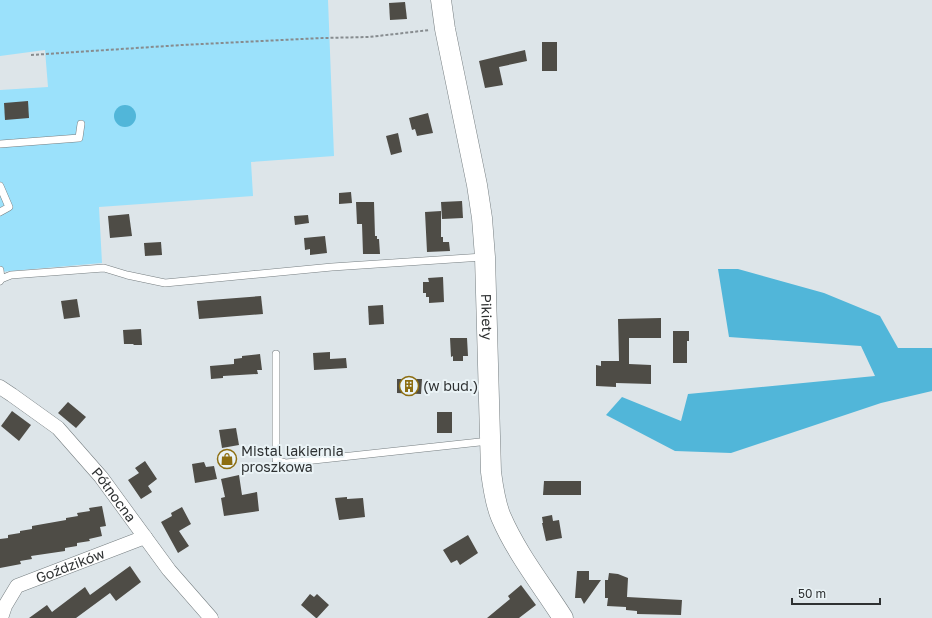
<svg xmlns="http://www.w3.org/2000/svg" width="932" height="618" viewBox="0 0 932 618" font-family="'Golos Text',sans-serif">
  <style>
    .green { fill: #9be1fb }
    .forest { fill: #51b6d9 }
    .building { fill: #4e4c46 }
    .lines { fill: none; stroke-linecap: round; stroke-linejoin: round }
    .lane-casing { stroke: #767e81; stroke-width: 8 }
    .street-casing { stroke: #767e81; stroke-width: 15 }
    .secondary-casing { stroke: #767e81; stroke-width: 21 }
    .path { stroke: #878c8f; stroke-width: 2; stroke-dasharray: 3 2; stroke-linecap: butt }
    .lane { stroke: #fff; stroke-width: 7 }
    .street { stroke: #fff; stroke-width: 14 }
    .secondary { stroke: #fff; stroke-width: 20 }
    .labels { text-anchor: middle; stroke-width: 4; stroke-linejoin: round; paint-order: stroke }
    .street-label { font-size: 14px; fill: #2e3132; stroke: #eaf3f6 }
    .poi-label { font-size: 14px; fill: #2e3132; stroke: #eaf3f6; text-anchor: start }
  </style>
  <rect width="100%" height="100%" fill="#dde5e9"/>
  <path class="green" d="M0,0H328L334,156L251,162L253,196L99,207L102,263L0,272V90L48,87L45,50L0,56Z"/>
  <g class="forest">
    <circle cx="125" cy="116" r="11"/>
    <path d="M718,269H738L824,293L880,316L898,348H932V391L881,403L731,453L675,451L606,415L622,397L681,421L688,394L875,376L861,346L729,337Z"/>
  </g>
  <g class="building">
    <path d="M405,2L407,19L390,20L389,3Z"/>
    <rect x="542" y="42" width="15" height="29"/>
    <path d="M525,50L527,61L499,67L503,85L485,88L479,61Z"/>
    <path d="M28,101L29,118L5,120L4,103Z"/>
    <path d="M428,113L433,133L417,136L415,129L412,130L409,118Z"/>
    <path d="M398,133L402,152L391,155L386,136Z"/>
    <path d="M351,192L352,203L339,204V193Z"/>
    <path d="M462,201L463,218L442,219L441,202Z"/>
    <path d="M356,202H374L375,236H377V239H379L380,254H363L362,224H357Z"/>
    <path d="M441,211V237H443V242H449L450,251L427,252L425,212Z"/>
    <path d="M129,214L132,236L110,238L108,216Z"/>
    <path d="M308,215L309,223L295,225L294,216Z"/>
    <path d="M325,236L327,253L310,255V249L305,250L304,238Z"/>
    <path d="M161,242L162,255L145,256L144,243Z"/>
    <path d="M443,277L444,302L429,303V297H426V293H423V282H429L428,278Z"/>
    <path d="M261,296L263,314L199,319L197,301Z"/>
    <path d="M77,299L80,317L64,319L61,301Z"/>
    <path d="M383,305L384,324L369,325L368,306Z"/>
    <path d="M661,318V338H629V364L651,365V384L616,383V387L596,386V365L601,366V361H619L618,319Z"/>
    <path d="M141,329L142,345H134L133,344H124L123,330Z"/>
    <path d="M673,331H689V341H687V363H673Z"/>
    <path d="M450,338H467L468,356H463V361H453V356L451,357Z"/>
    <path d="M330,352V359L346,358L347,368L314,370L313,353Z"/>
    <path d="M260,354L262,370H257L258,374L223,376V378L211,379L210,366L234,364V359L242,358V356Z"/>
    <path d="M397,379H422L421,394L397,393Z"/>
    <path d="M68,402L86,417L76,428L58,413Z"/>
    <path d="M12,411L31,425L19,441L1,426Z"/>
    <rect x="437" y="412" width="15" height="21"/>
    <path d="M236,428L239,445L222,448L219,430Z"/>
    <path d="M145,461L157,479L148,486L152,492L141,499L128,480L139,473L135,468Z"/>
    <path d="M204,462L206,467L214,466L217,479L195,483L192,464Z"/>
    <path d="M239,475L242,495L257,492L259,511L224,516L221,498L225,497L221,479Z"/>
    <path d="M544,481H581V495H543Z"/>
    <path d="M347,497V499L363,498L365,517L339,520L335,498Z"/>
    <path d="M102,506L106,526L100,527L102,536L89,539L90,541L77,543V546L65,548V551L31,556L32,559L20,561L21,564L0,568V539L8,538V535L20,533V531L32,529V526L66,520V518L78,516L77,513L90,511L89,508Z"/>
    <path d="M182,507L191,524L179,531L189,546L178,553L161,522L172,516L171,513Z"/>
    <path d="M552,515L553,521L559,520L562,538L546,541L542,523H543L542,517Z"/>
    <path d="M468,535L478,553L460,565L457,560L451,563L443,550Z"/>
    <path d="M130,566L141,582L116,601L110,593L76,618H29L47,605L52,612L85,587L90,595Z"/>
    <path d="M577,571H589V580H601L584,604L581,598H575Z"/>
    <path d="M609,573L618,574L628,578L627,597L682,600L681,615L637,614V611L626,610V607L607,606L608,598H605V580H608Z"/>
    <path d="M521,585L536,605L519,618H487L510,599L508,596Z"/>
    <path d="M310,594L314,597L317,594L329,605L317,618H316L301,605Z"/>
  </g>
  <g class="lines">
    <defs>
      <g id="lane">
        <path d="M0,144L79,138L81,124"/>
        <path d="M0,186L9,207L0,212"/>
        <path d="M0,270L1,279"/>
        <path d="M0,281L1,279L11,275L104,268L127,275L165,283L332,267L483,257"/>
        <path d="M276,354V460L286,463L489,441"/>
      </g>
      <g id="street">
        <path id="s1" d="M0,387L12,395L58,428L101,477L169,570L211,618"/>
        <path id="s2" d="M1,618L5,606L17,586L145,537"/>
      </g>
      <g id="secondary">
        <path id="s3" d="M441,0L445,29L477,185L482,218L485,257L491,472C493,487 495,503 501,517C517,554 542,585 563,618"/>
      </g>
    </defs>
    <use href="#lane" class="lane-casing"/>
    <use href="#street" class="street-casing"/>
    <use href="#secondary" class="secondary-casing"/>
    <path class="path" d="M31,55L182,45L323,38L369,37L430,30"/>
    <use href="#lane" class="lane"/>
    <use href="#street" class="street"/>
    <use href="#secondary" class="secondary"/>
  </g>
  <defs>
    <symbol id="building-ring" viewBox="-11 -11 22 22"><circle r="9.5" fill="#eaf3f6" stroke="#8d6e11" stroke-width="1.5"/><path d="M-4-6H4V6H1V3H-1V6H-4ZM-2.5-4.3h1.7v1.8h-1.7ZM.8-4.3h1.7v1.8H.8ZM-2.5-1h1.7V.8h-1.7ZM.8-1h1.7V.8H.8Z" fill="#8d6e11"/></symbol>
    <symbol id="shop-ring" viewBox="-11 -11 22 22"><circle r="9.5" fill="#eaf3f6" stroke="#8d6e11" stroke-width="1.5"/><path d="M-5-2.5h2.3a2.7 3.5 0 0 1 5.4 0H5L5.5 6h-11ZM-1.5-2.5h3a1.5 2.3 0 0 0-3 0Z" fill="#8d6e11"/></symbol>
  </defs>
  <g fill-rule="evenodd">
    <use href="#building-ring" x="398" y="375" width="22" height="22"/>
    <use href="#shop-ring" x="216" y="448" width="22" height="22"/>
  </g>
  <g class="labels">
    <g class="street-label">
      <text dy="5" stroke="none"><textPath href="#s3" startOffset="321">Pikiety</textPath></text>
      <text dy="5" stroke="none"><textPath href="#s1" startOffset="158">Północna</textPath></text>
      <text dy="5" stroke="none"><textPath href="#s2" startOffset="93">Goździków</textPath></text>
    </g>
    <g class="poi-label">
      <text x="423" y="391">(w bud.)</text>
      <text x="241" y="456">Mistal lakiernia<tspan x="241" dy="16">proszkowa</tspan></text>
    </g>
  </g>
  <path d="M792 598v6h88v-6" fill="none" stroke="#2e3132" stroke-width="2"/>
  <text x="798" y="598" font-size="12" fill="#2e3132" stroke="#eaf3f6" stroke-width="3" paint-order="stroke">50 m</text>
</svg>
